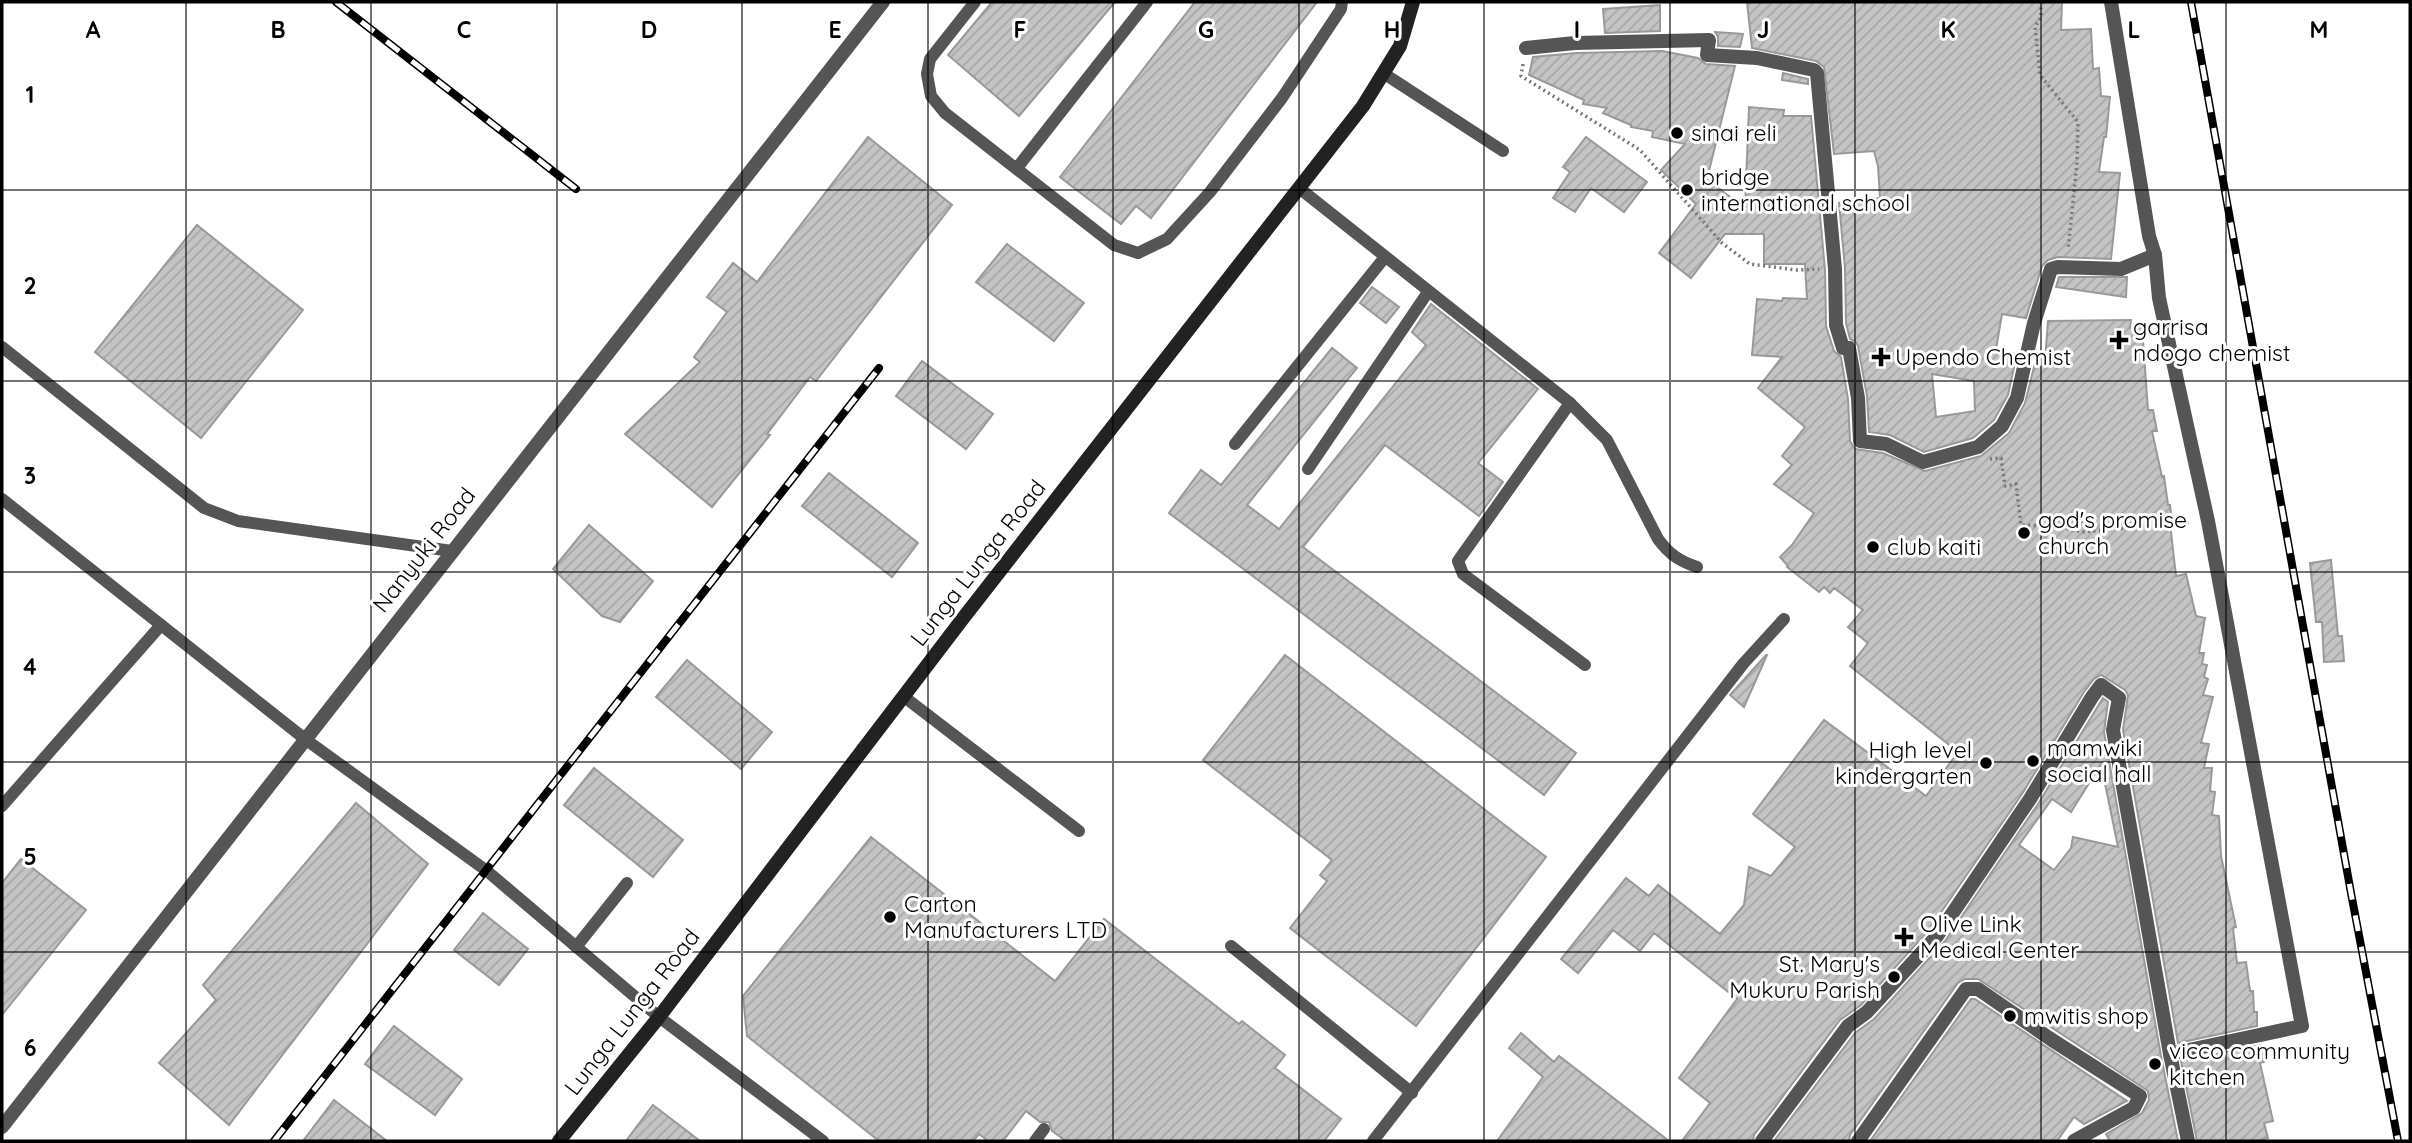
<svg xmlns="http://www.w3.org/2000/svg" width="2412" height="1143" viewBox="0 0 2412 1143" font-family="Quicksand,sans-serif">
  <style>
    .building { fill: url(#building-hatch); stroke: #999; stroke-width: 2; fill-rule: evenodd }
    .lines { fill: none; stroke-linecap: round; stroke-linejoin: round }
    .path { stroke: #777; stroke-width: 3.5; stroke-dasharray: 2 3.5; stroke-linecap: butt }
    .service { stroke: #555; stroke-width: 12 }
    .minor { stroke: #555; stroke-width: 14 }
    .secondary { stroke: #222; stroke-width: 14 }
    .rail-casing { stroke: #000; stroke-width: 8 }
    .rail { stroke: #fff; stroke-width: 5; stroke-dasharray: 16; stroke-linecap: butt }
    .grid { fill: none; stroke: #000; stroke-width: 2; stroke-opacity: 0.55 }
    .poi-dot { fill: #000; stroke: #fff; stroke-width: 2.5 }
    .labels { text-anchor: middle; stroke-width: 6; stroke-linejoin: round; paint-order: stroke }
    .poi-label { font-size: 23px; fill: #000; stroke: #fff; text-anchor: start }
    .street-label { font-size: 23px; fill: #000; stroke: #fff }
    .grid-label { font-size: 23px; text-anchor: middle; font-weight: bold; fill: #000; stroke: #fff; stroke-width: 6; stroke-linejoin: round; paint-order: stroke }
  </style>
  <defs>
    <pattern id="building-hatch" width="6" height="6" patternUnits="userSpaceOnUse" patternTransform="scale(1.75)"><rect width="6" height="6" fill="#c4c4c4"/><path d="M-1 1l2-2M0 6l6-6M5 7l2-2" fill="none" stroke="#a7a7a7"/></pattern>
  </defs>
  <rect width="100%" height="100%" fill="#fff"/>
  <g class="building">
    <path d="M992,2H1115L1019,116L948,55Z"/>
    <path d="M1195,2H1317L1151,218L1136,206L1121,224L1060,177Z"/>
    <path d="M1747,2H2062L2061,30L2091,29L2093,69L2099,68L2101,96L2110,97L2106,137H2104L2099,172L2120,173L2111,259L2058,257L2048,260L2042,266L2026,318L2002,314L1996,349L2017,354L2008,395L1994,420L1973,438L1924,452L1890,435L1869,432L1867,396L1858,346L1856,342L1850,339L1846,323L1845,268L1839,203L1880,198L1878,166L1874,151L1834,154L1824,67L1816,61L1752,48ZM1932,374L1974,381L1975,411L1936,417Z"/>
    <path d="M1660,5V31L1605,33L1603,9Z"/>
    <path d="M1715,32L1743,34L1740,47L1718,46V37Z"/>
    <path d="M1662,51L1698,58L1706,64L1735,66L1708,175L1705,178L1745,208L1749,107L1784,110L1783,116H1811L1825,270L1826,326L1834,351L1841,357L1848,399L1850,441L1855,449L1883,453L1925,471L1981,456L2009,433L2025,403L2036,359L2045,361L2048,321L2131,320L2130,328L2142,327L2148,410H2153L2157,431H2152L2162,477L2164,476L2168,505H2170L2172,523H2170L2176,576L2186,574L2196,616L2205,618L2199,653H2204L2202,664L2207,665L2204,677L2208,679L2203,695L2213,697L2201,743L2209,744L2204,768H2212L2210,791L2215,792L2212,815L2219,816L2221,856L2236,927L2233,928L2237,963L2246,962L2250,991H2253L2254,1012H2257V1026L2178,1043L2123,730L2128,695L2125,690L2101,675L2094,679L2084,692L2022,794L1929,930L1861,1005L1840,1020L1754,1135L1753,1141H1682L1710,1103L1679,1078L1737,999L1654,933L1640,951L1613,930L1578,973L1561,959L1626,878L1649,896L1658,885L1720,934L1744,905L1749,867L1771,876L1795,847L1753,814L1824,720L1926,796L1958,752L1850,666L1868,643L1848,627L1863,610L1834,588L1830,593L1824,587L1819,592L1787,567L1788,566L1780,557L1792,545L1814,513L1774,484L1792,465L1782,456L1805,427L1758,388L1782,357L1752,355L1757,299L1782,301L1783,298L1807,299L1805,264H1764V234H1725L1691,278L1659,253L1696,204L1661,170L1685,144L1652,137L1653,131L1631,127V125L1603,113L1607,108L1583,104L1584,100L1529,75L1533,57L1576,53Z"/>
    <path d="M1783,73L1808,79V84L1782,80Z"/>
    <path d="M868,137L952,205L816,381L810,377L767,434L770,435L712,507L625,434L700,362L694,357L727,312L707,297L733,263L757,282Z"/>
    <path d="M1586,137L1647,182L1624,212L1591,188L1575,212L1553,198L1570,172L1563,167Z"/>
    <path d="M197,225L303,310L201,438L95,352Z"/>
    <path d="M1007,244L1084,303L1054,341L976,282Z"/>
    <path d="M2059,277H2127L2126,297L2056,287Z"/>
    <path d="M1372,287L1399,307L1386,323L1360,303Z"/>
    <path d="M1431,304L1538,389L1478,463L1503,482L1479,516L1385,445L1303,547L1576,753L1544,795L1169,513L1201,470L1221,485L1332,348L1357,368L1247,505L1279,529L1426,345L1412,332Z"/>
    <path d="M922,361L993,414L966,449L896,396Z"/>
    <path d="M829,473L918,543L892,577L802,506Z"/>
    <path d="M589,525L653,581L620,622L602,616L553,569Z"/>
    <path d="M2331,560L2338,636H2342L2344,661L2324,662L2322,622H2316L2310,563Z"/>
    <path d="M1285,655L1546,857L1416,1026L1290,928L1327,881L1320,875L1332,860L1203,760Z"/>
    <path d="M1766,655H1767L1744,707L1730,695Z"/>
    <path d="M687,660L772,732L741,769L656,697Z"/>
    <path d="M2103,698L2108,702L2104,732L2161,1056L2178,1141H2110L2106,1134L2142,1113L2149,1100L2148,1091L1978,979H1965L1958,983L1850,1135L1849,1141H1774L1855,1033L1874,1019L1945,941L2038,804ZM2101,764L2118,847L2073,837L2071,848L2054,870L2019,845L2052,799L2071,812Z"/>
    <path d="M594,768L683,840L653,877L564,805Z"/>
    <path d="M356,803L428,864L229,1125L159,1063L216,1000L203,985Z"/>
    <path d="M871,837L1055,981L1104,919L1239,1024L1242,1021L1285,1055L1275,1068L1341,1119L1324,1141H1066L1052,1131L1049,1122H1040L1026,1111L1003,1141H988L979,1134L973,1141H879L747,1036L743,996Z"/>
    <path d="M21,859L86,910L2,1015V883Z"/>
    <path d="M483,913L528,949L499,985L454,950Z"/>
    <path d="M1971,999H1975L2127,1101L2084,1124L2074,1117L2057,1141H1870Z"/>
    <path d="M394,1026L462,1079L435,1115L365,1064Z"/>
    <path d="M1521,1033L1554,1062L1559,1056L1669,1141H1497L1543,1077L1509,1048Z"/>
    <path d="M2261,1045L2264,1062L2260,1063L2273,1121L2264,1123L2268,1138L2257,1141H2197L2181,1061Z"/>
    <path d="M334,1100L387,1141H303Z"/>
    <path d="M653,1105L700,1141H626Z"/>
  </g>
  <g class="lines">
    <g class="path">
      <path d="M2041,2V17L2035,27L2040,75L2078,122L2077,163L2068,250"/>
      <path d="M1523,64L1521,76L1640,150L1722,243L1750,264L1797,270L1819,269"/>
      <path d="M1990,459L2001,458L2005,486L2016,484L2021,525L2054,526L2082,532L2192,522"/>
    </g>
    <g class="service">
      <path d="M975,2L930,59L927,74L931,96L945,113L1114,245L1138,253L1167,239L1210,192L1282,98L1341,9L1342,2"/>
      <path d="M1383,73L1503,151"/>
      <path d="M1017,168L1147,2"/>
      <path d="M1299,188L1570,403L1607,440L1658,539C1669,554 1679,561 1697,567"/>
      <path d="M2,347L204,508L238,521L452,551"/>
      <path d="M1570,403L1458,561L1463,574L1585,665"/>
      <path d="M1235,444L1385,257"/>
      <path d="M1308,469L1428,292"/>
      <path d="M2,499L305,739L487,871L659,1017L823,1141"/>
      <path d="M903,696L1079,831"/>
      <path d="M2,806L161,625"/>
      <path d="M1231,946L1412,1093"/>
      <path d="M576,947L627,883"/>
      <path d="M1035,1141L1044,1129"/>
      <path d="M1373,1141L1743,664L1784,619"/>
    </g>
    <g class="minor">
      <path d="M1526,48L1575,43L1709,40L1707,55L1757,58L1814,70L1817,73L1835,269L1836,325L1843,348H1849L1858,398L1860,441L1886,444L1923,462L1978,447L2002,426L2017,398L2034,323L2051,269L2058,267L2121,269L2155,255"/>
      <path d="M2170,1054L2188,1141"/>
      <path d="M2,1127L883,2"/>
      <path d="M1762,1141L1848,1026L1867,1012L1937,936L2030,799L2092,697L2101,685L2119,698L2113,730L2170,1054L2302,1026L2208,521L2159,298L2155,255L2149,236L2111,2"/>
      <path d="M1858,1141L1966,989H1978L2052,1040L2140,1096L2134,1108L2074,1141"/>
    </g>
    <path class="secondary" d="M559,1141L659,1017L964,617L1363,106L1400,46L1413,2"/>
    <defs>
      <g id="rail">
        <path d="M336,2L576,189"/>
        <path d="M2191,2L2351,893L2398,1141"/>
        <path d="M274,1141L879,368"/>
      </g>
    </defs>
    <use href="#rail" class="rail-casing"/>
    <use href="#rail" class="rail"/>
  </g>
  <path class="grid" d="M186,2V1141M371,2V1141M557,2V1141M742,2V1141M928,2V1141M1113,2V1141M1299,2V1141M1484,2V1141M1670,2V1141M1855,2V1141M2041,2V1141M2226,2V1141M2,190H2410M2,381H2410M2,572H2410M2,762H2410M2,952H2410"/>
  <g class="poi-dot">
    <circle cx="1677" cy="133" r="7"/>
    <circle cx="1687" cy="190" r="7"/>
    <path d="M2115.5 329.5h7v7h7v7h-7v7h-7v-7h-7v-7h7z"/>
    <path d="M1877.5 346.5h7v7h7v7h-7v7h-7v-7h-7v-7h7z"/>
    <circle cx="2024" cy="533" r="7"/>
    <circle cx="1873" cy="547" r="7"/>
    <circle cx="2033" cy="761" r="7"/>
    <circle cx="1986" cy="763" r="7"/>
    <circle cx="890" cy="917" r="7"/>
    <path d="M1900.5 926.5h7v7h7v7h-7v7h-7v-7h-7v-7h7z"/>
    <circle cx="1894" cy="977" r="7"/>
    <circle cx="2010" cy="1016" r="7"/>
    <circle cx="2155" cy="1064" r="7"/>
  </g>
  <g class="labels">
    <g class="poi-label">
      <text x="1691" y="141">sinai reli</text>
      <text x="1701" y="185">bridge<tspan x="1701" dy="26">international school</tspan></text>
      <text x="2133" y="335">garrisa<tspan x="2133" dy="26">ndogo chemist</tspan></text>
      <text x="1895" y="365">Upendo Chemist</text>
      <text x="2038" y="528">god's promise<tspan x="2038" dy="26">church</tspan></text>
      <text x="1887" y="555">club kaiti</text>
      <text x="2047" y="756">mamwiki<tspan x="2047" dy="26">social hall</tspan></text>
      <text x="1972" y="758" text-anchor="end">High level<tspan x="1972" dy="26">kindergarten</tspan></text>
      <text x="904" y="912">Carton<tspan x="904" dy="26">Manufacturers LTD</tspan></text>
      <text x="1920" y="932">Olive Link<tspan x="1920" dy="26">Medical Center</tspan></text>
      <text x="1880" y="972" text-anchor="end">St. Mary's<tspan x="1880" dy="26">Mukuru Parish</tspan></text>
      <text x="2024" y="1024">mwitis shop</text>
      <text x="2169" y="1059">vicco community<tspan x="2169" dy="26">kitchen</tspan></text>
    </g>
    <g class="street-label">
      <text transform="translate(424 550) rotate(-52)" y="8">Nanyuki Road</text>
      <text transform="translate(978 563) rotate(-52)" y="8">Lunga Lunga Road</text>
      <text transform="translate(632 1012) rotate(-52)" y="8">Lunga Lunga Road</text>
    </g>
  </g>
  <g class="grid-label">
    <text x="93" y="38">A</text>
    <text x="278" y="38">B</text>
    <text x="464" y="38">C</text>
    <text x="649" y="38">D</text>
    <text x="835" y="38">E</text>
    <text x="1020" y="38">F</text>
    <text x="1206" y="38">G</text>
    <text x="1392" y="38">H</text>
    <text x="1577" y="38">I</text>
    <text x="1763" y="38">J</text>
    <text x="1948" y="38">K</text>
    <text x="2134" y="38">L</text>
    <text x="2319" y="38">M</text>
    <text x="30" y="103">1</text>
    <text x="30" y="294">2</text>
    <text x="30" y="484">3</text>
    <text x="30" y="675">4</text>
    <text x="30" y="865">5</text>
    <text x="30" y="1056">6</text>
  </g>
  <rect width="2412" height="1143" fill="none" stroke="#000000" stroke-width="7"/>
</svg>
